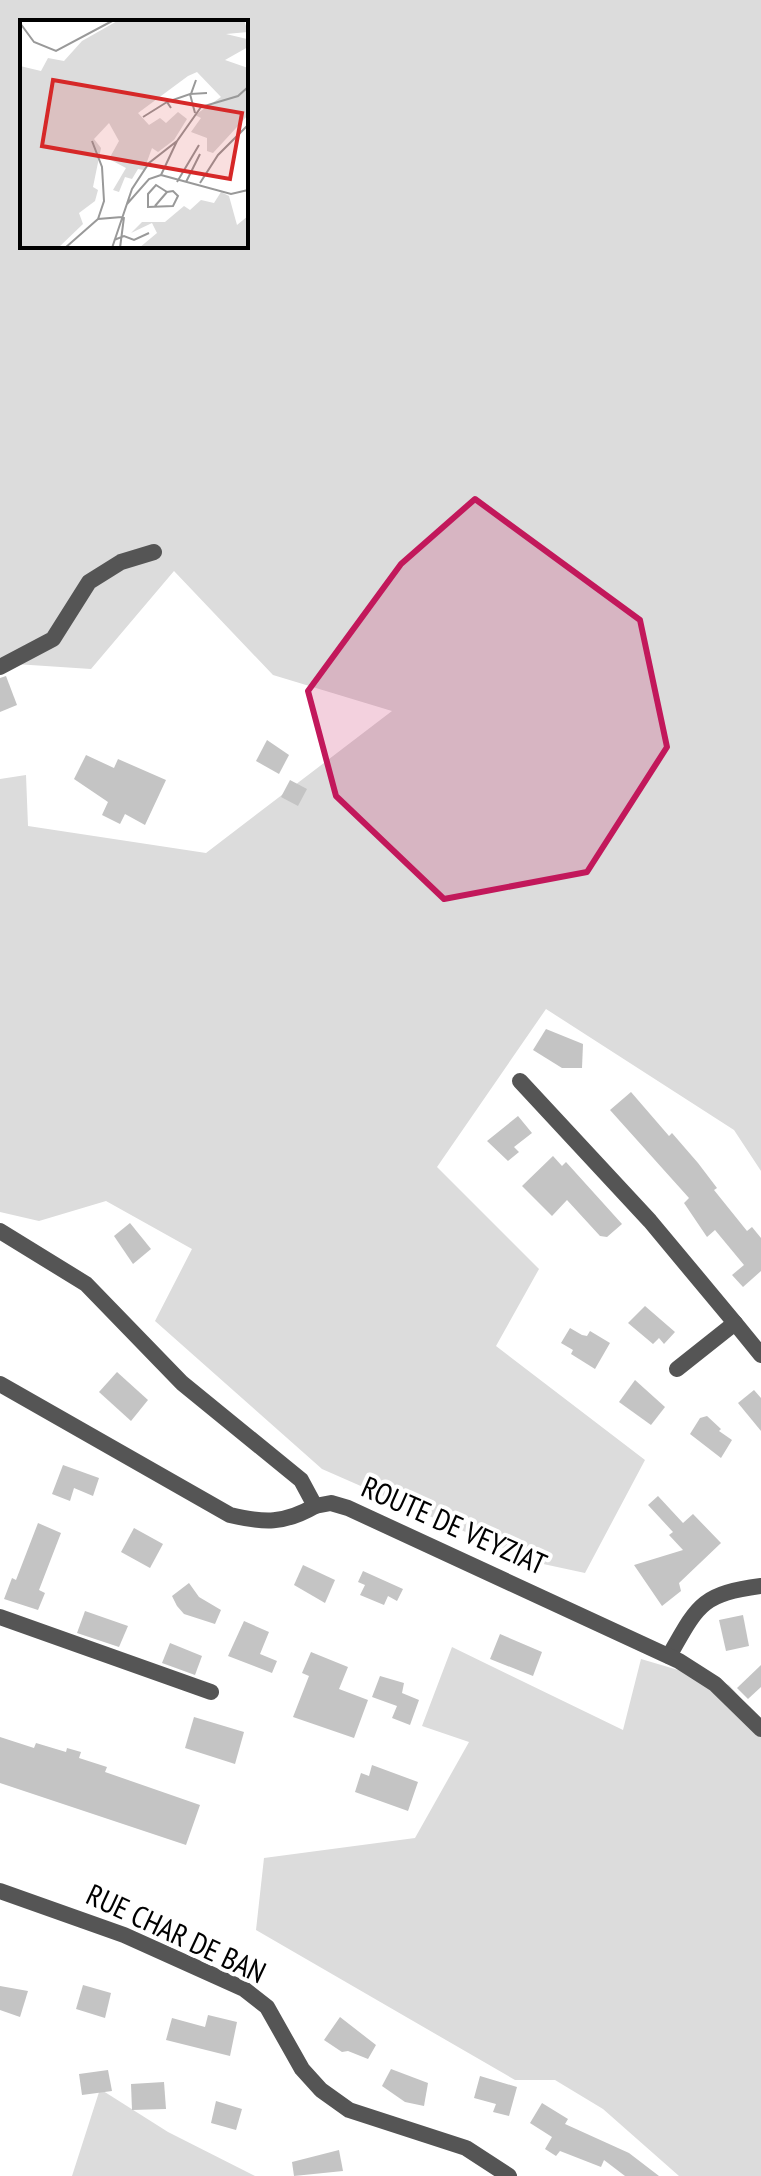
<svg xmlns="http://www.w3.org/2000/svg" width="761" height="2176" viewBox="0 0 761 2176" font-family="'PT Sans Narrow',sans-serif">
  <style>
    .green { fill: #dcdcdc; fill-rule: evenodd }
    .building { fill: #c4c4c4 }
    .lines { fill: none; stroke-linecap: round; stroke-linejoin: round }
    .minor { stroke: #555; stroke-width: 16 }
    .tertiary { stroke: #555; stroke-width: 16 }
    .marked { fill: #c2185b; fill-opacity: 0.2; stroke: #c2185b; stroke-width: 6; stroke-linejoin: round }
    .labels { text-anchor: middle; stroke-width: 8; stroke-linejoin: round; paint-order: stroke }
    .street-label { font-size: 30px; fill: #000; stroke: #fff }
    .inset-road { fill: none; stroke: #999; stroke-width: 2 }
    .view { fill: #d62828; fill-opacity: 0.15; stroke: #d62828; stroke-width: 4 }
    .inset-edge { fill: none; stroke: #000; stroke-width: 4 }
  </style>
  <rect width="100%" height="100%" fill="#fff"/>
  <g class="green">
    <path d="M0,0H761V1171L734,1130L546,1009L437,1167L539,1269L496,1346L645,1460L585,1573L534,1562L322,1469L155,1321L192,1249L106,1201L39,1221L0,1212V779L26,775L28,826L206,853L392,711L273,675L174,571L91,669L0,663ZM22,22H246V246H22Z"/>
    <path d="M452,1647L623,1730L641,1659L729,1685L761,1721V2176H679L603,2109L555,2080H515L256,1930L264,1858L415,1838L469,1742L422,1726Z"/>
    <path d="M100,2089L168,2132L255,2176H72Z"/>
  </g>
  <g class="building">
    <path d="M6,676L17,705L0,712V678Z"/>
    <path d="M267,740L289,755L279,774L256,761Z"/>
    <path d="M86,755L114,768L118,759L166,780L145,825L125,814L120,824L102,815L108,802L74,779Z"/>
    <path d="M290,780L307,789L298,806L281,797Z"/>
    <path d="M546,1029L583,1044L582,1068H562L533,1050Z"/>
    <path d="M631,1092L669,1136L672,1133L698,1163L717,1188L714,1190L747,1231L752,1227L761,1238V1271L743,1287L732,1275L744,1265L715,1230L707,1237L684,1203L689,1198L610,1110Z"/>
    <path d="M518,1116L532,1133L514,1147L519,1152L508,1161L487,1141Z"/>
    <path d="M553,1156L562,1166L566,1162L622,1224L607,1237L600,1236L567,1200L552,1216L522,1186Z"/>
    <path d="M130,1223L151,1249L133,1264L114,1236Z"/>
    <path d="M645,1306L675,1332L664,1344L659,1338L653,1344L628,1323Z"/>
    <path d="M570,1328L582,1335L587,1336L590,1331L610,1343L595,1369L571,1354L573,1350L561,1343Z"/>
    <path d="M117,1372L148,1400L131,1421L99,1392Z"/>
    <path d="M635,1380L665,1407L651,1425L619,1402Z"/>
    <path d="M754,1390L761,1398V1431L738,1403Z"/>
    <path d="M707,1416L721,1429L719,1431L732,1440L721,1458L690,1434L700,1418Z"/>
    <path d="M63,1465L99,1478L93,1496L74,1488L70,1501L52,1494Z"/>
    <path d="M658,1496L683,1523L693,1514L721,1543L679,1583L681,1591L662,1606L634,1565L683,1550L669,1535L673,1532L648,1505Z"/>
    <path d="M38,1523L61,1533L39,1590L45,1593L38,1610L4,1599L12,1578L16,1580Z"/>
    <path d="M134,1528L163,1544L150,1568L121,1552Z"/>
    <path d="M303,1565L335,1580L325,1603L294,1585Z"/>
    <path d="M363,1571L403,1589L397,1601L388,1596L384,1605L360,1595L365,1585L358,1582Z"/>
    <path d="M189,1583L199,1597L221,1610L215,1624L184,1614L177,1606L172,1596Z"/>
    <path d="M85,1611L128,1626L119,1647L77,1633Z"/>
    <path d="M743,1615L749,1646L726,1651L719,1620Z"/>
    <path d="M244,1621L269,1632L260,1654L277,1661L272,1673L228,1656Z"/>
    <path d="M500,1634L542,1652L533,1676L490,1659Z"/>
    <path d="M170,1643L202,1656L195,1675L162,1663Z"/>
    <path d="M311,1652L348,1667L339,1689L368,1700L354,1738L293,1717L309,1676L302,1673Z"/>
    <path d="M761,1665V1687L748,1699L737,1688Z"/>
    <path d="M380,1676L404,1683L402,1693L419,1700L410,1725L392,1718L397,1706L372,1697Z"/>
    <path d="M194,1717L244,1732L235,1764L185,1748Z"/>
    <path d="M0,1737L34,1748L36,1743L66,1752L67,1748L81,1752L79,1758L107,1767L105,1772L200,1805L186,1845L0,1783Z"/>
    <path d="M372,1765L418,1782L408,1811L355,1792L361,1773L369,1776Z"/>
    <path d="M83,1985L111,1993L105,2018L76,2009Z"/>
    <path d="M0,1986L28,1991L20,2017L0,2010Z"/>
    <path d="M208,2015L237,2022L230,2056L166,2040L172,2018L205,2027Z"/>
    <path d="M340,2017L376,2045L368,2059L348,2051L342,2052L324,2040Z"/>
    <path d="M391,2069L428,2083L424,2106L405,2102L382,2086Z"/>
    <path d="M108,2070L112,2091L82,2095L79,2074Z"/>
    <path d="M480,2076L517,2087L509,2116L493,2112L496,2104L474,2098Z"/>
    <path d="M164,2082L166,2109L132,2110L131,2084Z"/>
    <path d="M216,2101L242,2109L236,2130L211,2123Z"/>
    <path d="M542,2103L568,2119L565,2124L629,2153L659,2176H625L604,2160L601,2167L560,2151L556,2156L545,2149L552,2137L530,2123Z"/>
    <path d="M339,2150L343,2171L294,2176L292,2162Z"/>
  </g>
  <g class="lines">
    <g class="minor">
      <path d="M0,667L53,639L89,582L121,562L154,552"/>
      <path d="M520,1081L650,1221L735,1323"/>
      <path d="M677,1369L735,1323L761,1355"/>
      <path d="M0,1384L230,1515C264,1523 284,1524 315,1506"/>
      <path d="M0,1617L211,1692"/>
      <path d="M669,1656C698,1605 701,1594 761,1586"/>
      <path d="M0,1891L124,1935L244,1989L267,2007L302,2069L321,2090L349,2110L466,2148L509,2176"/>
    </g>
    <path class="tertiary" d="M0,1231L86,1284L182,1383L301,1480L315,1506L331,1503L348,1508L679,1661L715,1684L761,1729"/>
  </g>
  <path class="marked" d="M475,499L640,620L667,747L587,872L444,899L336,796L308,691L401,564Z"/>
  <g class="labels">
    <g class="street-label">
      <text transform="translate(454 1526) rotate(24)" y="10">ROUTE DE VEYZIAT</text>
      <text transform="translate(176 1934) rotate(25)" y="10">RUE CHAR DE BAN</text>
    </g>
  </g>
  <g transform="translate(20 20)">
    <rect width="228" height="228" fill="#fff"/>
    <path d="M99,0H224L228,12L206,14L227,19L228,27L205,40L228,48V95L193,133L187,131V118L171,112L181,98L175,95L201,77L177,52L168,56L118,93L129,105L140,98L146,103L158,92L167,99L154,120L138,132L132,128L124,150L118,149L112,159L105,157L99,172L93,170L106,148L89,139L99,121L89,103L74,119L81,128L73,167L78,170L75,181L59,193L63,204L38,228H0V46L21,51L28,38L44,41L62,21ZM201,172L209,176L217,205L228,196V228H119L137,213L132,203L111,213L122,202H145L164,186L170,190L181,180L194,183Z" fill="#dcdcdc"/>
    <path class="inset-road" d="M0,3L14,22L36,31L94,0M176,60L171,74L187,73M151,88L147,82L170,74L175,93M123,97L147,82M72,121L82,147L84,181L78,199M141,155L211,174L228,170M141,155L157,121M157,162L179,125M166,162L180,134M180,163L198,135L228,105M107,184L129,159L141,155M135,186L147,172L153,171L158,176L153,186L128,187V174L136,165L147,172M94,220L104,216L114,220L129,213M45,228L78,199L102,197M92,228L112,169L129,143L157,121L181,87L218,76L228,67M100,228L104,197"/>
    <path class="view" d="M33,60L222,93L210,159L22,126Z"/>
    <rect width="228" height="228" class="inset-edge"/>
  </g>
</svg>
